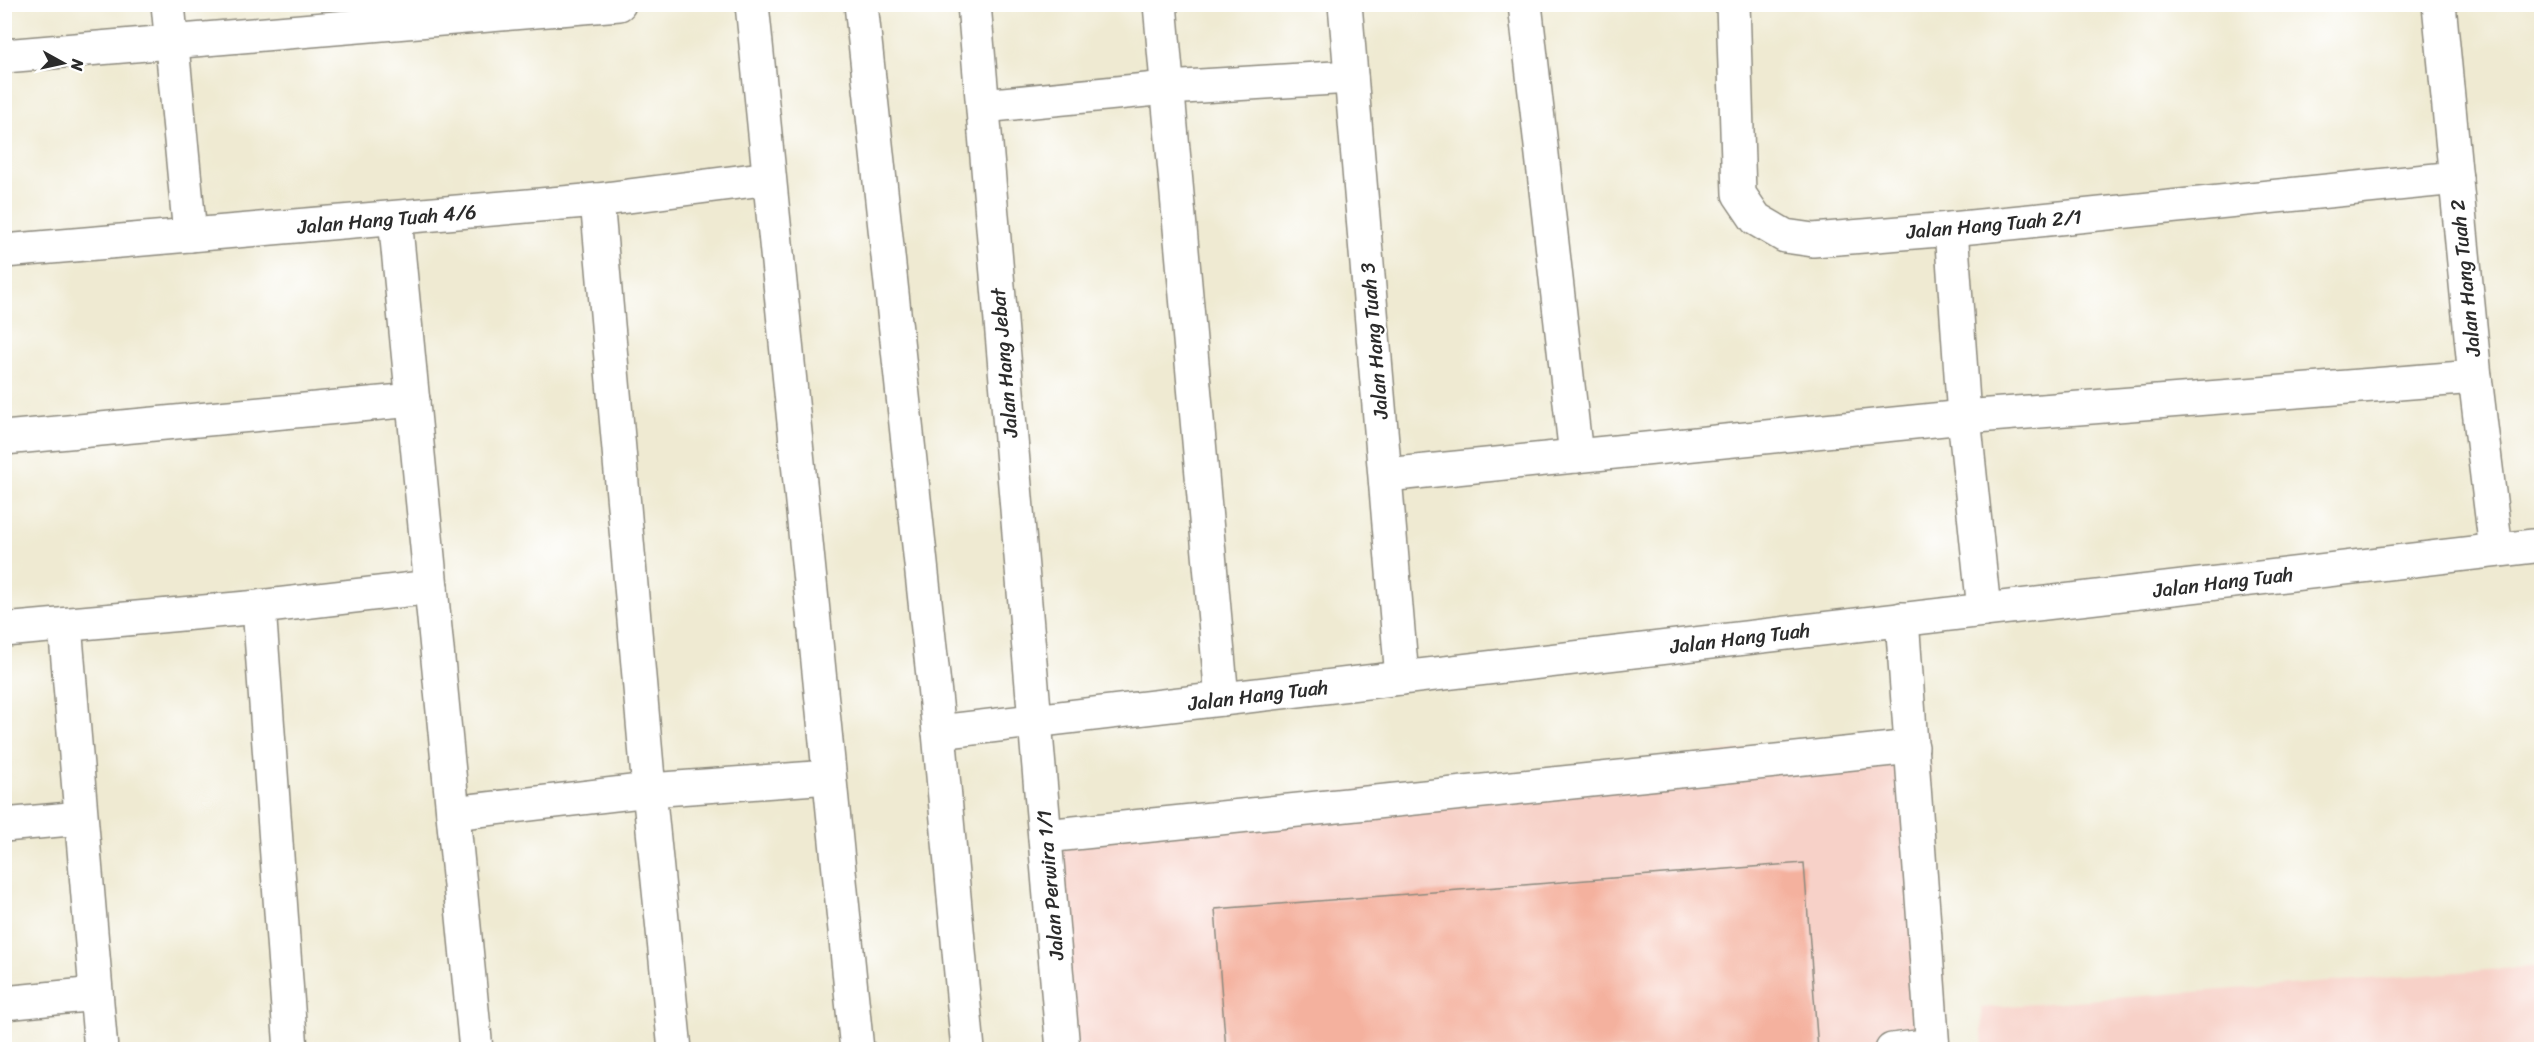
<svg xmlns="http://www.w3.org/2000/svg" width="2546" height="1054" viewBox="0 0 2546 1054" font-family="Sriracha,sans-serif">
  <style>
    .built { fill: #f7d1c8 }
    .building { fill: #f4b19e }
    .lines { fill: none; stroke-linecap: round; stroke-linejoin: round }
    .minor-casing { stroke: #8d8a7e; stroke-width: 36 }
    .minor { stroke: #fff; stroke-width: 33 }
    .labels { text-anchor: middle; stroke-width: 4.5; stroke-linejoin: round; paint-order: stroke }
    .street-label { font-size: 20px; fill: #2b2b2b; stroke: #fff }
  </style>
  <rect width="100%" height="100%" fill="#fff"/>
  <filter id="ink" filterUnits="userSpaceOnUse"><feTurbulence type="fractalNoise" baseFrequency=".0167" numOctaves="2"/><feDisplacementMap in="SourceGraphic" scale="12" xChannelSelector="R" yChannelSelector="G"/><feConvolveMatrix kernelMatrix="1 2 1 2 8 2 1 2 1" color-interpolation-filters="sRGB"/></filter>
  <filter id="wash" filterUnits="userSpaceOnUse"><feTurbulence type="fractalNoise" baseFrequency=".008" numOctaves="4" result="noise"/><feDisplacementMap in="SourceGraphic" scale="24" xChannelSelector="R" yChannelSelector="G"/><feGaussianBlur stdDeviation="1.35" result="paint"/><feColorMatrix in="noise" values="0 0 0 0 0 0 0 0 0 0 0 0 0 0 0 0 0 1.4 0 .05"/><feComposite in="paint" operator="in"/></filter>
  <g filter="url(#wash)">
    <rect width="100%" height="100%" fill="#efead2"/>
    <g class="built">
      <path d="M1928,731L1948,1049H1050L1031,823Z"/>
      <path d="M2541,966V1049H1983L1981,1008Z"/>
    </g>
    <g id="blocks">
      <path class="building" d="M1804,863L1818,1050H1226L1215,909Z"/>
    </g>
  </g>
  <g filter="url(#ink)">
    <use href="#blocks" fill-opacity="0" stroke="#8d8a7e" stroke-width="1.5"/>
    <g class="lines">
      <defs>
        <g id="minor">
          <path d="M168,4L190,235"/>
          <path d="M752,4L857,1050"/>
          <path d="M861,4L939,732L968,1050"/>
          <path d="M974,4L1063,1050"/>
          <path d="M1160,4L1222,699"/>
          <path d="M1345,4L1402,678"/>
          <path d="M1525,4L1576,456"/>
          <path d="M1733,4L1739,194L1756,219L1785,236L1813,240L1951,229L2456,178"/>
          <path d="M2439,4L2475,377L2496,550"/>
          <path d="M4,56L619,4"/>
          <path d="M983,106L1167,88L1351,77"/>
          <path d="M597,200L649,790L675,1050"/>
          <path d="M395,218L476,1050"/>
          <path d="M1951,229L1964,417L1984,610"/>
          <path d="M4,251L597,200L769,178"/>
          <path d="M4,438L413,400"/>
          <path d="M1386,475L1964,417L2475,377"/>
          <path d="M259,607L291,1050"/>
          <path d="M1902,619L1933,1050"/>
          <path d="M65,625L101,1050"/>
          <path d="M4,630L259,607L431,587"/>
          <path d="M939,732L2542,545"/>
          <path d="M453,813L649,790L829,777"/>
          <path d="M4,825L81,818"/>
          <path d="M1045,836L1912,747"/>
          <path d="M4,1003L96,994"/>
          <path d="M1892,1050L1933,1045"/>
        </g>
      </defs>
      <use href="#minor" class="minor-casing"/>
      <use href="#minor" class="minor"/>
    </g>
  </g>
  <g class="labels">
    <g class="street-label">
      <text transform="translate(387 219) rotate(-5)" y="7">Jalan Hang Tuah 4/6</text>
      <text transform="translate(1994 224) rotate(-5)" y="7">Jalan Hang Tuah 2/1</text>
      <text transform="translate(2465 278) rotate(-96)" y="7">Jalan Hang Tuah 2</text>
      <text transform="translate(1374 341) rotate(-95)" y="7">Jalan Hang Tuah 3</text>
      <text transform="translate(1004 363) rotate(-95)" y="7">Jalan Hang Jebat</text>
      <text transform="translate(2223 582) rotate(-7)" y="7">Jalan Hang Tuah</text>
      <text transform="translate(1740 638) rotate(-7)" y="7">Jalan Hang Tuah</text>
      <text transform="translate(1258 695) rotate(-7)" y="7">Jalan Hang Tuah</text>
      <text transform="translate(1050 885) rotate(-95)" y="7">Jalan Perwira 1/1</text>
    </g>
  </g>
  <rect width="2546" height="1054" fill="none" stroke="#fff" stroke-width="24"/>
  <g transform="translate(63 63) rotate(98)" stroke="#ffffff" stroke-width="4.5" paint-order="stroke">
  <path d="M0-4.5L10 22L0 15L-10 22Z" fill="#2b2b2b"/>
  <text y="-9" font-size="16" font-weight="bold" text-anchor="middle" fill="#2b2b2b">N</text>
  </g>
</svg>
